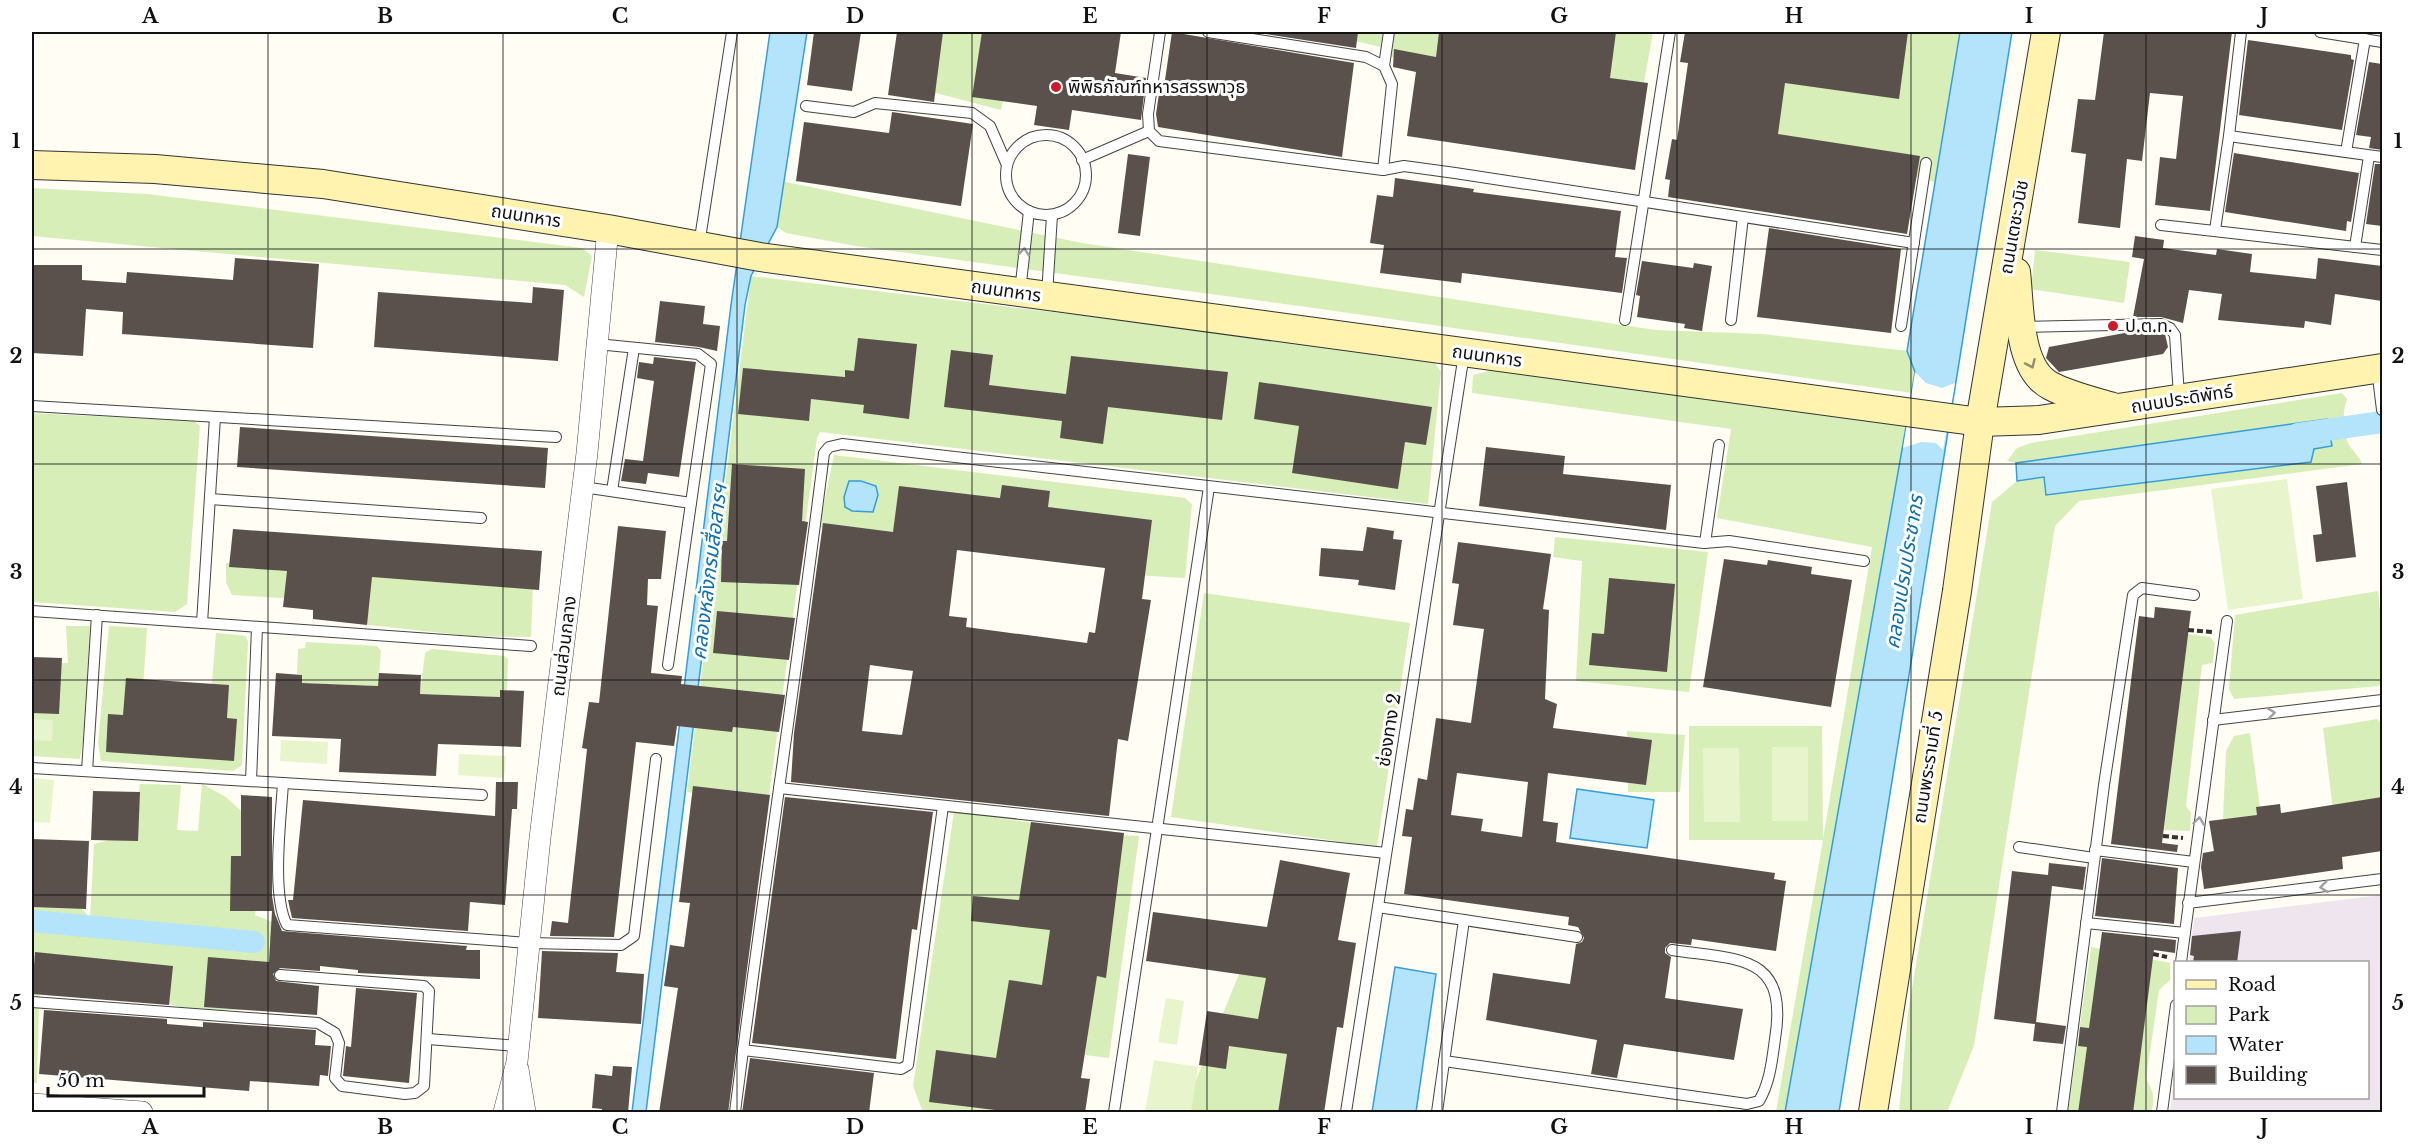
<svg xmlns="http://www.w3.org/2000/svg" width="2414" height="1144" viewBox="0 0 2414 1144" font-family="'Libre Baskerville','Noto Sans Thai',serif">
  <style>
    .industrial { fill: #eee5ef }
    .green { fill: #d7eeb9 }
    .pitch { fill: #e8f5cc }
    .water { fill: #b4e3fc; stroke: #349dda; stroke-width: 1.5 }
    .pier { fill: #fffdf4 }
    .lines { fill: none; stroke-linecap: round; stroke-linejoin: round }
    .canal { stroke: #b4e3fc; stroke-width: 22 }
    .building { fill: #5b514c; fill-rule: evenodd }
    .service-casing { stroke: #444; stroke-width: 12 }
    .minor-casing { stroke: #444; stroke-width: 22 }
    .secondary-casing { stroke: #333; stroke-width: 30 }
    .path { stroke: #333; stroke-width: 4; stroke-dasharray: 6 3; stroke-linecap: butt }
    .service { stroke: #fff; stroke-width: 10 }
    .minor { stroke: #fff; stroke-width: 21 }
    .secondary { stroke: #fff3af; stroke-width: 28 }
    .oneway { stroke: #a0a0a0 }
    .oneway2 { stroke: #948d68 }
    .grid { fill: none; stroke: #111; stroke-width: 1.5; stroke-opacity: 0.55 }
    .poi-dot { fill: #cf1a29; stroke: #fff; stroke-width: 2 }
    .labels { text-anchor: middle; stroke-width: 6; stroke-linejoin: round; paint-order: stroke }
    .poi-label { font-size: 18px; fill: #111; stroke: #fff; text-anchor: start }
    .street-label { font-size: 18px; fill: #111; stroke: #fff }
    .water-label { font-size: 20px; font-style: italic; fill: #0c6eb0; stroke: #fff }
    .neatline { fill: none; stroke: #111; stroke-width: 2 }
    .grid-label { font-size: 20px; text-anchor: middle; font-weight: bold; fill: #111 }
  </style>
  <rect width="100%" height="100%" fill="#fffdf4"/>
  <path class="industrial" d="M2382,895V1112H2170L2175,1070L2176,1098H2368V962H2189L2194,918Z"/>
  <g class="green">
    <path d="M935,32H993L991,43L1017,41L1001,110L924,90Z"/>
    <path d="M1316,32H1383L1381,47Z"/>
    <path d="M1393,32H1459L1436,68L1389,56Z"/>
    <path d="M1563,32H1653L1642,94L1566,81Z"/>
    <path d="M1897,32H1961L1935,182L1761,135L1785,56L1891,63Z"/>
    <path d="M781,181L1082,243L1347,283L1655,330L1763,334L1907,351L1915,372L1912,393L1321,309L856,246L786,233L777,227Z"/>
    <path d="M32,188L147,194L582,248L592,256L584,297L565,285L32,236Z"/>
    <path d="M2035,250L2130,262L2124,303L2031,289Z"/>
    <path d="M751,276L1420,356L1435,363L1441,372L1428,504L820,432L817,438L768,803L687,792Z"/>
    <path d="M1501,368L1906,427L1785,1112H1776L1823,840H1689V726H1822L1823,839L1872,547L1717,518L1731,429L1472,393L1473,375Z"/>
    <path d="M2342,393L2347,399C2342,412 2343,430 2348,443C2352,451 2359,455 2362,464L2079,501L2055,526L1974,1046L1947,1112H1899L1908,1013L1992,502L2017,481L2044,477L2047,495L2311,462L2313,449L2331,446L2326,419L2016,463L2007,461L2017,448L2031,443Z"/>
    <path d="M32,413L194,421L200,426L187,604L175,612L32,602Z"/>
    <path d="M834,455L1185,498L1192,504L1185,578L1135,575L1141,526L901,539L819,527Z"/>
    <path d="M1555,537L1708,552L1689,692L1576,681L1582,561L1553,557Z"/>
    <path d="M226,563L533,582L531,637L470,636L369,625L314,600L232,595L226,583Z"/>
    <path d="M2378,591L2382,629V679L2379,686L2234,699L2229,689L2235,615Z"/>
    <path d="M1204,593L1410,623L1377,847L1171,817Z"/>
    <path d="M66,626H90L84,737L80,759L32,756V664L68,663Z"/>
    <path d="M109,626L147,628L143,689L211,694L216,633L246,636L248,642L242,765L233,771L101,761L98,743Z"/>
    <path d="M2188,634L2210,637L2215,643L2213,663L2202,665L2186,806L2191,813L2190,831L2164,830Z"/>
    <path d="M306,642L377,646L381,651L378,686L302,683V675L297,674L298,649L305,648Z"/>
    <path d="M432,649L504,656L508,659L507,690H500V697L420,694L425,653Z"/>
    <path d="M2377,719L2382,724V820L2335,826L2323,728Z"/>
    <path d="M1627,731L1685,735L1680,792H1628Z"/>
    <path d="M2250,733L2261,816L2223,820L2226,751L2234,736Z"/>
    <path d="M140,784L181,785L177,830L198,831L202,784L226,797L265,833L255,915L279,925L284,1010H192L40,971L37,1083H32V853L90,918L94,844L133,834Z"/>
    <path d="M954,812L1055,826L1075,903L1034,1112H923L913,1086Z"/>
    <path d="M1116,835L1139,836L1109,1058L1085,1055Z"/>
    <path d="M2091,947L2170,963V980L2159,990L2146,1079C2153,1091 2156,1098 2151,1112H2068Z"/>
    <path d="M1239,974L1313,977L1291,1112H1183Z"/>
  </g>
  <g class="pitch">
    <path d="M2287,479L2303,599L2228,610L2211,489Z"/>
    <path d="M32,719L53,720L52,741L32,740Z"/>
    <path d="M281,740L328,742L327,764L280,761Z"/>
    <rect x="1772" y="747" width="36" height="74"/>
    <path d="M1703,748H1739L1740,822H1704Z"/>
    <path d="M459,754L506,756L504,778L458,775Z"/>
    <path d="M32,778L54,780L50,823L32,822Z"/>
    <path d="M1166,998L1184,1001L1177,1045L1158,1042Z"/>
    <path d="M1154,1060L1198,1067L1191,1112H1145Z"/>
  </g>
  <g class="water">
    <path d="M770,32H807L777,227L751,276L745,305L646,1112H632L731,305Z"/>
    <path d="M1960,32H2012L1839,1112H1785L1906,427L1915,372L1907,351Z"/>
    <path d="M2327,419L2332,446L2314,449L2311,462L2046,495L2044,477L2017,481L2016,463Z"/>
    <path d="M849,481H861L876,486L878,495L873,512L852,511L845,507L844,497Z"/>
    <path d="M1577,789L1654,800L1647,848L1570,838Z"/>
    <path d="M1395,967L1436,974L1416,1112H1372Z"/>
  </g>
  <path class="pier" d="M1915,372L1926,383L1942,388L1955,383L1943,450L1936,443L1921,442L1903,448Z"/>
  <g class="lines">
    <g class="canal">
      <path d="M2298,434L2382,422"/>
      <path d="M32,921L254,942"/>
    </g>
  </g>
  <g class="building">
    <path d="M814,32H861L852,91L807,85Z"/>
    <path d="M897,32H943L934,102L888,95Z"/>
    <path d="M982,32H1121L1115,73L1146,78L1141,120L1072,110L1069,130L1034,125L1037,106L972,97Z"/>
    <path d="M1172,32L1354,63L1342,157L1158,127L1156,114L1161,80H1165Z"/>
    <path d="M1253,32H1358L1356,48Z"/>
    <path d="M1439,32H1616L1610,78L1648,83L1635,170L1407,136L1416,72L1393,67L1394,49L1436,57Z"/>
    <path d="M1685,32H1908L1899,99L1785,83L1778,134L1920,156L1907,234L1668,197L1670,180L1665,179L1672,139L1677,140L1688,63L1680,62Z"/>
    <path d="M2104,32H2232L2210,211L2155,205L2160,157L2176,159L2183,96L2150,93L2142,161L2127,159L2120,228L2078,223L2086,154L2071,152L2078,99L2095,100Z"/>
    <path d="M2248,40L2351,55V59L2354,60L2342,130L2239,115Z"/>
    <path d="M2369,62L2382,64V150L2369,148L2371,137L2356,135Z"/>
    <path d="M892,112L973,124L961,206L796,181L804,122L889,133Z"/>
    <path d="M2234,153L2359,173L2351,222L2347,221L2346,231L2225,212Z"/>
    <path d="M1128,154L1150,157L1140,236L1118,233Z"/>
    <path d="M2375,164H2382V226L2366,224Z"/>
    <path d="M1395,178L1474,189L1473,192L1621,211L1615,257L1627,258L1622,293L1462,273L1461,283L1380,273L1384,245L1370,243L1377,195L1393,197Z"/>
    <path d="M1769,228L1901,249L1891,333L1757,317Z"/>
    <path d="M2135,236L2164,240L2163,248L2216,255L2217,249L2252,254L2250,272L2316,279L2318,258L2382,266V301L2335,294L2331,325L2305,321L2304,328L2218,320L2222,294L2189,290L2183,323L2161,317H2133L2144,259L2132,257Z"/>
    <path d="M235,258L319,264L313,348L122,334L123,312L86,309L83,356L32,353V265H82V280L126,283L127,272L233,280Z"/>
    <path d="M1642,261L1693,268L1694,263L1712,266L1702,331L1684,328L1685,324L1637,317L1640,296L1636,295Z"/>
    <path d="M533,287L564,290L558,361L374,347L378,292L532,303Z"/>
    <path d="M660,301L705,306L703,324L720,326L717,351L699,347L655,342Z"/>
    <path d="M2130,332H2159L2165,334L2168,347L2163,354L2059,372L2046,358L2049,347Z"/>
    <path d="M858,338L917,344L909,419L863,413L864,405L811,399L809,421L738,414L743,368L845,377V370L854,371Z"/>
    <path d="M951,350L993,355L989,385L1066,394L1071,356L1228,372L1222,420L1108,407L1103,444L1060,438L1062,421L944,407Z"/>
    <path d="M654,357L696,362L679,477L648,473L646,484L621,481L625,459L643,461L654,381L637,378L639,362L653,364Z"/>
    <path d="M1259,382L1432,407L1426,445L1405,442L1398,489L1292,473L1299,426L1254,419Z"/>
    <path d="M240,427L548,448L545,488L237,467Z"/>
    <path d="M1486,447L1565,456L1563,474L1671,485L1666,530L1479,506Z"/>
    <path d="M732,464L805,469L802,521L808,522L799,585L721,582L722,541H727Z"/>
    <path d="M2347,482L2356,557L2316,562L2313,535L2322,534L2316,486Z"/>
    <path d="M1002,485L1050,491L1048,507L1152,520L1142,599L1151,600L1128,741L1118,739L1109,816L791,782L794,733L823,523L893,532L899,486L1000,498ZM957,550L1105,568L1095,633L1089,632L1087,643L966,627L967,618L949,616ZM870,665L913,671L902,735L862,731Z"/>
    <path d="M618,526L666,531L661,579H648L647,605L658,606L651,673L682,676L681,684L785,695L779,732L733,727L732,732L677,726L674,746L636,742L614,937L550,936L552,921L568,923L587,749L582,748L589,702L599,703Z"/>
    <path d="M1367,527L1394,531L1393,539L1402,540L1395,590L1358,585L1359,580L1319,576L1321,548L1363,551Z"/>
    <path d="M233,529L542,551L539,590L372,577L367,625L313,619V610L283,607L287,571L229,567Z"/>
    <path d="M1458,542L1551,554L1543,609L1549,610L1545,699L1557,704L1553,728L1652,740L1646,785L1548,773L1543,821L1558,823L1556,842L1775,873L1774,879L1786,881L1776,951L1692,939L1691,945L1670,943L1665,948V953L1671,957L1665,998L1743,1009L1734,1060L1624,1044L1617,1078L1591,1074L1597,1040L1486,1020L1493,973L1570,984L1576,944L1582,942L1584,938L1578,927L1568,925L1569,917L1404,894L1412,837L1402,836L1406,809L1413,810L1418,778L1427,780L1436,718L1471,723L1484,629L1453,625L1459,584L1452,583ZM1457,773L1528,782L1522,837L1481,831L1483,819L1451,815Z"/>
    <path d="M1724,559L1767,565L1768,560L1812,567L1811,574L1852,580L1831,707L1703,687Z"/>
    <path d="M1609,578L1675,584L1667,672L1589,665L1592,633L1604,634Z"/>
    <path d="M2155,607L2191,611L2162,843L2178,845L2177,852L2111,844L2139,616L2154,618Z"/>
    <path d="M717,611L795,618L789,660L713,653Z"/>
    <path d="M32,657L62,658L59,714L32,713Z"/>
    <path d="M276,673L302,675V683L378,686L379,673L421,675L420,694L500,697V690L524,691L521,747L438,744L436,776L339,772L341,739L272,736Z"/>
    <path d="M126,678L229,685L227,718L237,719L234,761L106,752L108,714L123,715Z"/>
    <path d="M496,782H518L517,809H512L505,905L470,902L468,931L292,918L288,900H293L303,800L495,816Z"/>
    <path d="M693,786L770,795L728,1113H659L678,988L664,986L670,945L684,947L690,903L679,902Z"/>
    <path d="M93,791L140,792L138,841L91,840Z"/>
    <path d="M241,795L272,797V896L275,914L282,931L467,946L466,950H480V979L358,973V970L320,966V971L280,968L273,974L276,981L319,986L317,1015L204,1007L208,957L269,962L272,911H230L231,856H241Z"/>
    <path d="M785,797L933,812L917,930L912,929L896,1059L752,1043Z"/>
    <path d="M2382,797V851L2342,857L2343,869L2204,889L2201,867L2203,853L2214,851L2209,821L2257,815L2256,807L2280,804L2281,813Z"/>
    <path d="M1031,822L1124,833L1106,978L1097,976L1081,1078L1090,1079L1085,1113H995V1110L929,1102L936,1050L996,1058L1009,980L1042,985L1050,930L971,921L973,896L1019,900Z"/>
    <path d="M32,839L89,841L86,909L32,907Z"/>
    <path d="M2102,858L2178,868L2174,924L2095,916Z"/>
    <path d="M1280,860L1350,873L1338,940L1356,943L1343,1028L1337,1027L1324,1113H1278L1287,1054L1229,1046L1226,1069L1199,1065L1207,1011L1258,1019L1266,978L1146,961L1153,912L1267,927Z"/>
    <path d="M2049,863L2086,867L2083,890L2052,886L2036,1022L2066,1026L2063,1044L2033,1041L2035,1024L1994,1019L2012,871L2048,875Z"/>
    <path d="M2241,931L2237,963H2193L2194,956L2190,955L2192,936Z"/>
    <path d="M2102,932L2176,940L2175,953L2154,950L2133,1113H2078L2087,1047L2078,1046L2080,1027L2089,1028Z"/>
    <path d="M542,951L618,953L616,972L644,974L641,1024L538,1018Z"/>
    <path d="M35,952L173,966L169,1005L32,994Z"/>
    <path d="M356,988L417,993L409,1083L343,1076L346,1046L351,1047Z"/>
    <path d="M44,1010L167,1019V1024L203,1027V1022L316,1030L315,1045L331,1046L328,1076L320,1075L319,1086L250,1081L249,1091L39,1074Z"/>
    <path d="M750,1058L874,1073L869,1113H742Z"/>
    <path d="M613,1066L632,1067L628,1113H602V1109L592,1108L595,1074L612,1076Z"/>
  </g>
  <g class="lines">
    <defs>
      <g id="service">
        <path d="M1160,32L1148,114L1149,131L1159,141L1383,170L1404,166L1455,173L1914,243"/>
        <path d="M1208,32L1366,57L1384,66L1392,84L1383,170"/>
        <path d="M2320,32L2382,42"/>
        <path d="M1384,66L1389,32"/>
        <path d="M806,106L854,112L875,103L972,113L990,126L1007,165"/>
        <circle cx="1046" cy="175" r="40"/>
        <path d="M2229,136L2241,32"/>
        <path d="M2346,152L2365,39"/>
        <path d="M1082,160L1149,131"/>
        <path d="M2161,225L2382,250"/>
        <path d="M2215,230L2229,136L2382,157"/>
        <path d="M699,245L732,32"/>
        <path d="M2355,247L2369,156"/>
        <path d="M1020,292L1029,211"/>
        <path d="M1047,295L1052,215"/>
        <path d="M1625,320L1670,32"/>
        <path d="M1731,320L1743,217"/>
        <path d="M1901,326L1926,163"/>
        <path d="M2023,327L2161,324L2170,328L2175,335L2179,396"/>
        <path d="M2377,369L2382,410"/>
        <path d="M32,406L556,437"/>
        <path d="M583,487L691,503L711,364L698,354L597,344"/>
        <path d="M612,491L634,348"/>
        <path d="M210,499L481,518"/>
        <path d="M1705,543L1719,445"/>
        <path d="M32,611L531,646"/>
        <path d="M202,623L215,417"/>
        <path d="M668,665L691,503"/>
        <path d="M2213,720L2382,700"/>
        <path d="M32,768L482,795"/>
        <path d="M87,771L97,615"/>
        <path d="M251,781L257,627"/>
        <path d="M283,783C281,818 271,895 287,925L529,943L621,945L634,936L656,759"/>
        <path d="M779,788L1386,853"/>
        <path d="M2019,847L2094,858"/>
        <path d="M2095,850L2194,862"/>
        <path d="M2188,903L2382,879"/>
        <path d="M1378,907L1577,937"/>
        <path d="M2086,923L2185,933"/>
        <path d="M2181,962L2227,621"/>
        <path d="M32,1002L318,1023L335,1033L339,1043L335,1078L342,1086L405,1094L415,1093L424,1086L429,991L424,986L280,975"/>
        <path d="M428,1039L518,1046"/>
        <path d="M743,1050L901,1069L908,1065L943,806"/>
        <path d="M1444,1061L1747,1104L1759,1101C1770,1082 1772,1061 1775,1039C1789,953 1737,960 1672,950"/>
        <path d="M735,1112C763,892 797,673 824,453L829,447L842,444L1704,543L1729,541L1864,561"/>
        <path d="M1114,1112L1209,487"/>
        <path d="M1346,1112L1464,354"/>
        <path d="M1437,1112L1464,920"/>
        <path d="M2062,1112L2104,785L2133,595L2142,588L2194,595"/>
        <path d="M2162,1112L2176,1005"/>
      </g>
      <g id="minor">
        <path d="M518,1069L525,1112"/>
        <path d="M32,1104L142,1112"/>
        <path d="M504,1112L517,1062L540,838L587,453L608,229"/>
      </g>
      <g id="secondary">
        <path d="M32,165L155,169L323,184L608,229L760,257L1980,422L2039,420L2382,368"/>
        <path d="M2016,272C2020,305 2017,369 2051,386C2070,396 2093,401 2113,407"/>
        <path d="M1873,1112L1957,591L1980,422L2046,32"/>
      </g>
    </defs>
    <use href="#service" class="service-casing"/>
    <use href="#minor" class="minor-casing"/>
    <use href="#secondary" class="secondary-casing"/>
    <g class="path">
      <path d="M2188,630L2212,632"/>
      <path d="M2163,836L2183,838"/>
      <path d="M2153,954L2167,957"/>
    </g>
    <use href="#service" class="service"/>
    <use href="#minor" class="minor"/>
    <use href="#secondary" class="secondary"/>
  </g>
  <defs><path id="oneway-chevron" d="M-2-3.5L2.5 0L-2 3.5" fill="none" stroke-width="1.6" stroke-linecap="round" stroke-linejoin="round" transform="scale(1.5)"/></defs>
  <g class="oneway">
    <use href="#oneway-chevron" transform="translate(1024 252) rotate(-84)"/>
    <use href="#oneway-chevron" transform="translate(2271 713) rotate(-7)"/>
    <use href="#oneway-chevron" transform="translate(2199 821) rotate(-82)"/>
    <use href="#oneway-chevron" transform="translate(2324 887) rotate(173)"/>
  </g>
  <use class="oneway2" href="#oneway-chevron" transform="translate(2031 364) rotate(66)"/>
  <path class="grid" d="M268,32V1112M503,32V1112M737,32V1112M972,32V1112M1207,32V1112M1442,32V1112M1677,32V1112M1911,32V1112M2146,32V1112M32,249H2382M32,464H2382M32,680H2382M32,895H2382"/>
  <g class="poi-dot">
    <circle cx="1056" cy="87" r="6"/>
    <circle cx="2113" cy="326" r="6"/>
  </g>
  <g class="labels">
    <g class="poi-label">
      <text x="1068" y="93">พิพิธภัณฑ์ทหารสรรพาวุธ</text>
      <text x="2125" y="332">ป.ต.ท.</text>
    </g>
    <g class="street-label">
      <text transform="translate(526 216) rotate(9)" y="6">ถนนทหาร</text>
      <text transform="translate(2014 227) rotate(-80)" y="6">ถนนเตชะวนิช</text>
      <text transform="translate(1006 291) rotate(8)" y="6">ถนนทหาร</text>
      <text transform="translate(1487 356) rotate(8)" y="6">ถนนทหาร</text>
      <text transform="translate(2182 399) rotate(-9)" y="6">ถนนประดิพัทธ์</text>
      <text transform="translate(564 646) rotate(-83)" y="6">ถนนส่วนกลาง</text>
      <text transform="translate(1389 730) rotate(-81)" y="6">ช่องทาง 2</text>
      <text transform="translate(1928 767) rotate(-81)" y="6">ถนนพระรามที่ 5</text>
    </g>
    <g class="water-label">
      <text transform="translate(709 572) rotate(-83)" y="7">คลองหลังกรมสื่อสารฯ</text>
      <text transform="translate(1904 572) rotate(-81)" y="7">คลองเปรมประชากร</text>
    </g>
  </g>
  <rect width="2414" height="1144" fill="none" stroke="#ffffff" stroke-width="66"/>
  <rect x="2174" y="961" width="195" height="138" fill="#ffffff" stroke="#a0a0a0" stroke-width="1.5"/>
  <rect x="2186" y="980" width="30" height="9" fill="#fff3af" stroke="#a0a0a0" stroke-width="1.5"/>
  <text x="2228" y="991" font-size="18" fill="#111111">Road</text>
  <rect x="2186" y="1006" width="30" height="18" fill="#d7eeb9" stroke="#a0a0a0" stroke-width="1.5"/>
  <text x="2228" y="1021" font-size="18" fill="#111111">Park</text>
  <rect x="2186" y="1036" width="30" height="18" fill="#b4e3fc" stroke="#a0a0a0" stroke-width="1.5"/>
  <text x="2228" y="1051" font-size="18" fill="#111111">Water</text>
  <rect x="2186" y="1066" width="30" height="18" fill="#5b514c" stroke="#a0a0a0" stroke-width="1.5"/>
  <text x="2228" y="1081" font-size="18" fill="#111111">Building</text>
  <path d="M48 1087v9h156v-9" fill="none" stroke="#111111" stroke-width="3"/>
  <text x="57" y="1087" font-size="18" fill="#111111" stroke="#ffffff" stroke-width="4.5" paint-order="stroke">50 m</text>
  <rect x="33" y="33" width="2348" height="1078" class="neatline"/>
  <g class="grid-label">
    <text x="150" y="23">A</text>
    <text x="385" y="23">B</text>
    <text x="620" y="23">C</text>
    <text x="855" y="23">D</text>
    <text x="1090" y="23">E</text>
    <text x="1324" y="23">F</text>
    <text x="1559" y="23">G</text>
    <text x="1794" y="23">H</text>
    <text x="2029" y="23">I</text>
    <text x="2264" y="23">J</text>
    <text x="16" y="148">1</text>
    <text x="2398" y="148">1</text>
    <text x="16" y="363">2</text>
    <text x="2398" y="363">2</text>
    <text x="16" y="579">3</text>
    <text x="2398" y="579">3</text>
    <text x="16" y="794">4</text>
    <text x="2398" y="794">4</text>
    <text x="16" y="1010">5</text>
    <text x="2398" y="1010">5</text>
    <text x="150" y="1134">A</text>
    <text x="385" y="1134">B</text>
    <text x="620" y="1134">C</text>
    <text x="855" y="1134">D</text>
    <text x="1090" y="1134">E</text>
    <text x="1324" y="1134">F</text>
    <text x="1559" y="1134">G</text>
    <text x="1794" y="1134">H</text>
    <text x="2029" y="1134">I</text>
    <text x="2264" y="1134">J</text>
  </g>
</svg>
